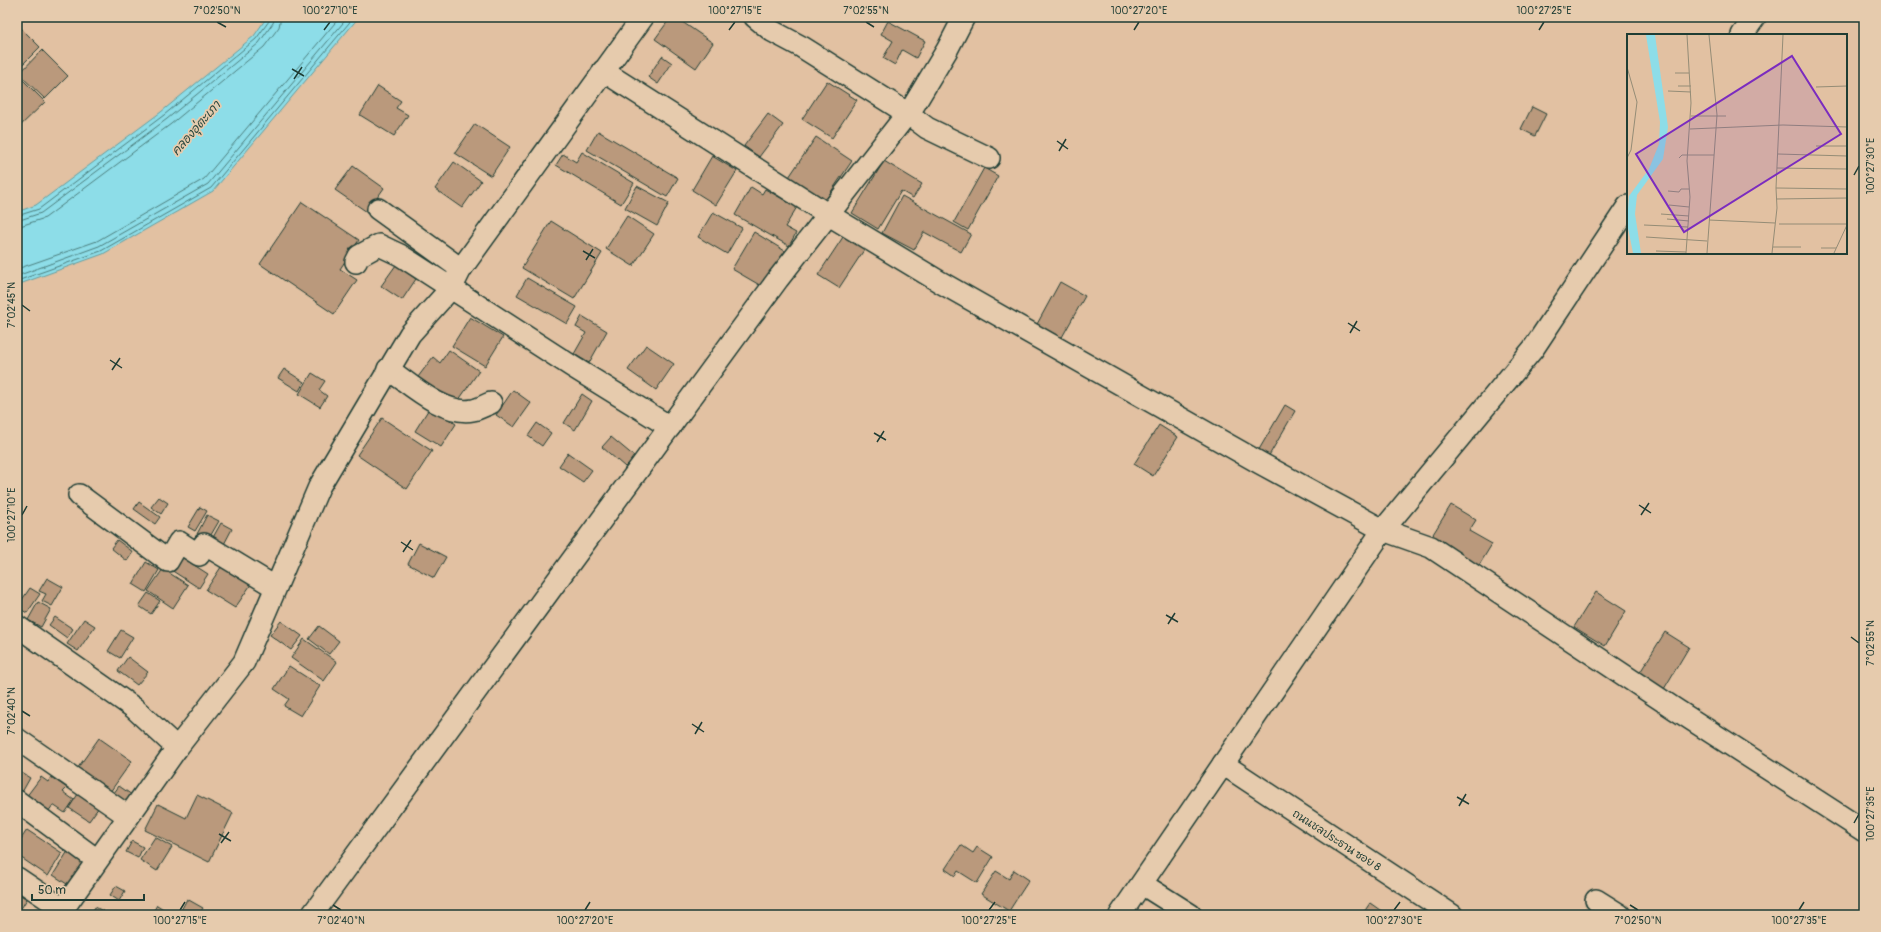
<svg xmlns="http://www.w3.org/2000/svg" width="1881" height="932" viewBox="0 0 1881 932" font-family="Pangolin,'Playpen Sans Thai',sans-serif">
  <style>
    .water { fill: #8ddde8; stroke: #619da0 }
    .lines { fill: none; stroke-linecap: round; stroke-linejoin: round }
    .shore { stroke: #4b7d7c; stroke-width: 1 }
    .building { fill: #ba997b; stroke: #1f3d34 }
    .minor-casing { stroke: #1f3d34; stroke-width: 24 }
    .minor { stroke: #e6cbad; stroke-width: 21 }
    .ticks { fill: none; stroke: #1f3d34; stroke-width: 1.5 }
    .labels { text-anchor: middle; stroke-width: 3.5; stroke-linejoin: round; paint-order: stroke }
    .street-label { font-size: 11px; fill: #1f3d34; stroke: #e6cbad }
    .water-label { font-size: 12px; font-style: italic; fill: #24453d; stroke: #e6cbad }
    .inset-road { fill: none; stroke: #948c76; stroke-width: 1 }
    .view { fill: #7b2cbf; fill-opacity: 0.15; stroke: #7b2cbf; stroke-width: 2 }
    .inset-edge { fill: none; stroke: #1f3d34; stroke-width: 2 }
    .neatline { fill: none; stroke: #1f3d34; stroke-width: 1.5 }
    .ticks-label { font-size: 10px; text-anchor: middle; fill: #1f3d34 }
  </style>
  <rect width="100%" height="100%" fill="#e2c1a2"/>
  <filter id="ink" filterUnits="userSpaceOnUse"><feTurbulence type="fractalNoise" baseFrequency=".025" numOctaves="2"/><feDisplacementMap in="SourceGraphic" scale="8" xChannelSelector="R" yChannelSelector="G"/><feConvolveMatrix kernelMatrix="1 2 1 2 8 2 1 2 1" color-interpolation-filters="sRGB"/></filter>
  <g filter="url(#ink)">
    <path class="water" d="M267,17H359L213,191L103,254L17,285V212L36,205L161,112L254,36Z"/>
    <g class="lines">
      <g class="shore">
        <path d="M17,216L39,209L164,115L256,39L269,21L270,17"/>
        <path d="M17,221L41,213L167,119L259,43L273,23L275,17"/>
        <path d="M17,227L45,218L171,124L264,47L279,27L281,17"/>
        <path d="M17,269L97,241L204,179L340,17"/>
        <path d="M17,276L99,246L208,184L348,17"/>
        <path d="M17,281L101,251L211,188L354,17"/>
      </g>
    </g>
    <g class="building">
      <path d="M671,17H675L713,43L696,68L655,39Z"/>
      <path d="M888,21L925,41L916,58L902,50L895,65L883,58L893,41L881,34Z"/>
      <path d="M17,24L40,47L17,70Z"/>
      <path d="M42,50L68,76L45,99L19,74Z"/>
      <path d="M662,56L672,63L658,84L648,77Z"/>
      <path d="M17,74L45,102L17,129Z"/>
      <path d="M827,81L857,100L832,138L802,119Z"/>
      <path d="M378,86L401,101L396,108L408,115L394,136L360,115Z"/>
      <path d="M1532,107L1546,114L1535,136L1521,129Z"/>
      <path d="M768,114L783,125L759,157L744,146Z"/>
      <path d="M475,124L510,147L491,176L455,153Z"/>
      <path d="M598,131L678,178L667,197L587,150Z"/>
      <path d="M816,137L852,161L824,202L789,177Z"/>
      <path d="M582,152L634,183L621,204L556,165L563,154L576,162Z"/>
      <path d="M712,156L737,171L716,205L692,190Z"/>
      <path d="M884,161L922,184L913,198L901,191L878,229L852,213Z"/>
      <path d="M454,162L481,181L462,208L435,189Z"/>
      <path d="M353,166L384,188L367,212L335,190Z"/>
      <path d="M984,168L998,176L968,230L954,222Z"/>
      <path d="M637,186L669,203L657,226L625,208Z"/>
      <path d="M751,187L762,194L765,189L797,207L785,227L796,233L789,246L735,215Z"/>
      <path d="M902,196L971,234L961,252L924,232L914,250L882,233Z"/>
      <path d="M302,202L359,240L340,269L357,280L334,314L260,264Z"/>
      <path d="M713,212L742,228L727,254L698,237Z"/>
      <path d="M627,216L654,234L633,266L606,249Z"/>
      <path d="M551,221L602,253L574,299L522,268Z"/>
      <path d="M754,232L785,251L763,287L732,269Z"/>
      <path d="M845,234L866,247L839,288L818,275Z"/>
      <path d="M396,265L416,279L402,300L381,286Z"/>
      <path d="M527,278L577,307L567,324L517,295Z"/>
      <path d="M1060,282L1085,296L1061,339L1036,326Z"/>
      <path d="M582,316L607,331L589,363L574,354L586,333L576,327Z"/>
      <path d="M470,317L503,337L485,366L452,346Z"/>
      <path d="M646,345L674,364L656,390L628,370Z"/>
      <path d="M449,350L479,371L456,404L418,377L433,357L440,363Z"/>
      <path d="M284,369L304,382L299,391L278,378Z"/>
      <path d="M312,373L325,381L319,390L327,396L320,407L299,394Z"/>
      <path d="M513,390L531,403L514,427L496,415Z"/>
      <path d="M582,394L592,401L575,430L564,423Z"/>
      <path d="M1285,405L1295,411L1267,459L1257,453Z"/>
      <path d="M430,407L456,424L441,447L415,431Z"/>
      <path d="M382,418L432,451L407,489L357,455Z"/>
      <path d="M537,423L551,433L542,446L528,436Z"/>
      <path d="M1159,425L1178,437L1153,476L1134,464Z"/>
      <path d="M611,437L635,457L625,467L602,447Z"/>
      <path d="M568,453L592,470L583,482L559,466Z"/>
      <path d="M159,497L168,503L161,514L151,507Z"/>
      <path d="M139,502L160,517L155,524L134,509Z"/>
      <path d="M1451,505L1476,520L1469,531L1492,544L1478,567L1430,539Z"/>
      <path d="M200,507L207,511L195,531L188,527Z"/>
      <path d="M207,515L219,521L208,540L197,534Z"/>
      <path d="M221,523L232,529L222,548L211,541Z"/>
      <path d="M117,540L133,552L127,561L111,548Z"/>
      <path d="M419,543L446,557L434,578L408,564Z"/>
      <path d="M180,556L208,574L199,588L171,570Z"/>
      <path d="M225,561L254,580L235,608L206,590Z"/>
      <path d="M146,562L159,570L146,592L133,584Z"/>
      <path d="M163,569L188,585L173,608L148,591Z"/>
      <path d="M47,578L63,587L52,606L42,601L46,594L39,591Z"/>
      <path d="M30,588L40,594L27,613L17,607Z"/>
      <path d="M1596,592L1626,611L1605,646L1574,627Z"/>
      <path d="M148,593L160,601L151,614L139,606Z"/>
      <path d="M38,602L51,609L41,627L28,620Z"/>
      <path d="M55,617L73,629L67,638L49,625Z"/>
      <path d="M84,619L95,626L78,651L67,644Z"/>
      <path d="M281,621L302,636L291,650L270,635Z"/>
      <path d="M319,626L339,641L329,654L309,639Z"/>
      <path d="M121,630L133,637L120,658L108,651Z"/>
      <path d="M1665,632L1689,647L1664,689L1639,674Z"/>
      <path d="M304,639L337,662L324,681L291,658Z"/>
      <path d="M128,657L148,672L137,685L118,671Z"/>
      <path d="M289,666L320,686L301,716L284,706L289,699L274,689Z"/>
      <path d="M99,738L132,761L110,792L77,769Z"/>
      <path d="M17,770L30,778L21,794L17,792Z"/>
      <path d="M41,777L48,782L51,777L67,788L63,792L74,800L65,813L53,805L48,812L26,797Z"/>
      <path d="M119,786L132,795L125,806L111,797Z"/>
      <path d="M78,794L99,807L89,821L69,808Z"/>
      <path d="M197,795L233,813L209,862L145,830L158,804L186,818Z"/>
      <path d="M27,830L62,853L48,876L17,855V845Z"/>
      <path d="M155,837L172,847L157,871L140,860Z"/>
      <path d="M132,841L143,847L138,858L126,852Z"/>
      <path d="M961,845L973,853L977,847L993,857L977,883L958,871L955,876L945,869Z"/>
      <path d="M68,851L85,861L70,886L53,875Z"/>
      <path d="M1014,870L1029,880L1009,911L981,894L996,871L1009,879Z"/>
      <path d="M116,886L125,891L119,901L110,895Z"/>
      <path d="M17,893L27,899L17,915Z"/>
      <path d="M187,899L203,908L199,915L179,914Z"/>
      <path d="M1370,903L1387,915H1362Z"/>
      <path d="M157,905L173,915H151Z"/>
      <path d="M95,907L103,911L101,915L91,914Z"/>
    </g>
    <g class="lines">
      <defs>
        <g id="minor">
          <path d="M755,17L772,31L802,47L907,113L927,128L989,158"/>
          <path d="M1742,35L1755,17"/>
          <path d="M603,71L829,215L940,282L1260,463L1383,530L1431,547L1675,709L1864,831"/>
          <path d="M378,209L461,269"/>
          <path d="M356,262L359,256L379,245L400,255L573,367L670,427"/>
          <path d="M388,369C410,384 444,416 473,410C479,409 485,405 491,403"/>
          <path d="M79,495L168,561L179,542L199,555L204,544L275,587"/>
          <path d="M17,626L134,708L177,748"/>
          <path d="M17,739L128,816"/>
          <path d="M1223,764L1452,915"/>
          <path d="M17,801L97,860"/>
          <path d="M17,878L63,909"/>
          <path d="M1142,884L1191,915"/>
          <path d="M1596,900L1620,915"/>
          <path d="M59,915L177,748L244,662L319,487L410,334L452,287L461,269L643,17"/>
          <path d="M312,915L778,279L914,105L947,50L964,17"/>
          <path d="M1120,915L1383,530L1533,349L1628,206"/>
        </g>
      </defs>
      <use href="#minor" class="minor-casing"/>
      <use href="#minor" class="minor"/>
    </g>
  </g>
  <path class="ticks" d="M217,22L226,27M866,22L874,27M324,30L330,22M729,30L735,22M1134,30L1139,22M1539,30L1544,22M292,69L304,76M294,79L302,67M1057,141L1068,149M1059,151L1066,139M1854,175L1859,166M583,251L595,258M586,260L593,249M22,305L30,311M1348,323L1360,331M1350,333L1357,321M110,360L122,368M112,370L120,358M874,433L886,440M877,442L884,431M1639,505L1651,513M22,515L27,506M1641,515L1649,503M401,542L413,550M403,552L411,540M1166,615L1178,622M1168,624L1175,613M1851,637L1859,643M22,711L30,716M692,724L704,732M695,734L702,722M1457,797L1469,804M1459,806L1466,794M1854,823L1859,814M219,834L231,841M221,843L229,832M333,905L341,910M1630,905L1638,910M180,910L185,902M585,910L590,902M989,910L995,902M1394,910L1400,902M1799,910L1804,902"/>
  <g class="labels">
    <g class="street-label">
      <text transform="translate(1337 840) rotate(33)" y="4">ถนนชลประธาน ซอย 8</text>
    </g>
    <g class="water-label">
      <text transform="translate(196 128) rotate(-49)" y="4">คลองอุ่ตะเภา</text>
    </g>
  </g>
  <g transform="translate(1627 34)">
    <rect width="220" height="220" fill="#e2c1a2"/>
    <path d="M19,1H28L41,93L36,125L10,161L8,180L14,219H6L0,189L2,162L22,135L32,110L33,88Z" fill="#8ddde8"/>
    <path class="inset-road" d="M0,33L10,68L4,116L0,124M48,39H62M51,52H64M189,53L220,52M41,57L64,58M64,82H99M63,95L156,91L220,93M189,112H220M151,120L220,122M52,124L55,121H87M150,134L220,135M149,154L220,155M41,157L52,158L54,155H62M149,165L220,164M42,171L62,173M34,180L62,182M40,185L62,187M82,186L148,189M152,190H220M17,191L61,193M19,203L80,207M146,213H174M194,214H209M29,217L59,218M59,219L63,163L60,127L64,69L60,1M80,219L90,81L82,1M145,219L150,174L149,154L156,1M207,219L220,191"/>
    <path class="view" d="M165,22L214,100L57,198L9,120Z"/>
    <rect width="220" height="220" class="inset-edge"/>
  </g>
  <rect width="1881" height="932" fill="none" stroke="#e6cbad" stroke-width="44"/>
  <path d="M32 894v6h112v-6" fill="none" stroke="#1f3d34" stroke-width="2"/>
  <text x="38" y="894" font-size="12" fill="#1f3d34" stroke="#e6cbad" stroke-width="3" paint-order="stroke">50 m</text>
  <rect x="22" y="22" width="1837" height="888" class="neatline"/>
  <g class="ticks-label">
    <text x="217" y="14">7°02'50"N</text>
    <text x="330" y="14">100°27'10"E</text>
    <text x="735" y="14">100°27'15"E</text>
    <text x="866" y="14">7°02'55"N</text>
    <text x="1139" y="14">100°27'20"E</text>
    <text x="1544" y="14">100°27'25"E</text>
    <text transform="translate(1870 166) rotate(-90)" y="4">100°27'30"E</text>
    <text transform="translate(11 305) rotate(-90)" y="4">7°02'45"N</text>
    <text transform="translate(11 515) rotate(-90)" y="4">100°27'10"E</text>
    <text transform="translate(1870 643) rotate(-90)" y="4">7°02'55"N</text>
    <text transform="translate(11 711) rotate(-90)" y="4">7°02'40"N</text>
    <text transform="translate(1870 814) rotate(-90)" y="4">100°27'35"E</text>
    <text x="180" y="924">100°27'15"E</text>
    <text x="341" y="924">7°02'40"N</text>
    <text x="585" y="924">100°27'20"E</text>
    <text x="989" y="924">100°27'25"E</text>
    <text x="1394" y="924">100°27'30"E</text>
    <text x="1638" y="924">7°02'50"N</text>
    <text x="1799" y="924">100°27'35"E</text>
  </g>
</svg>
